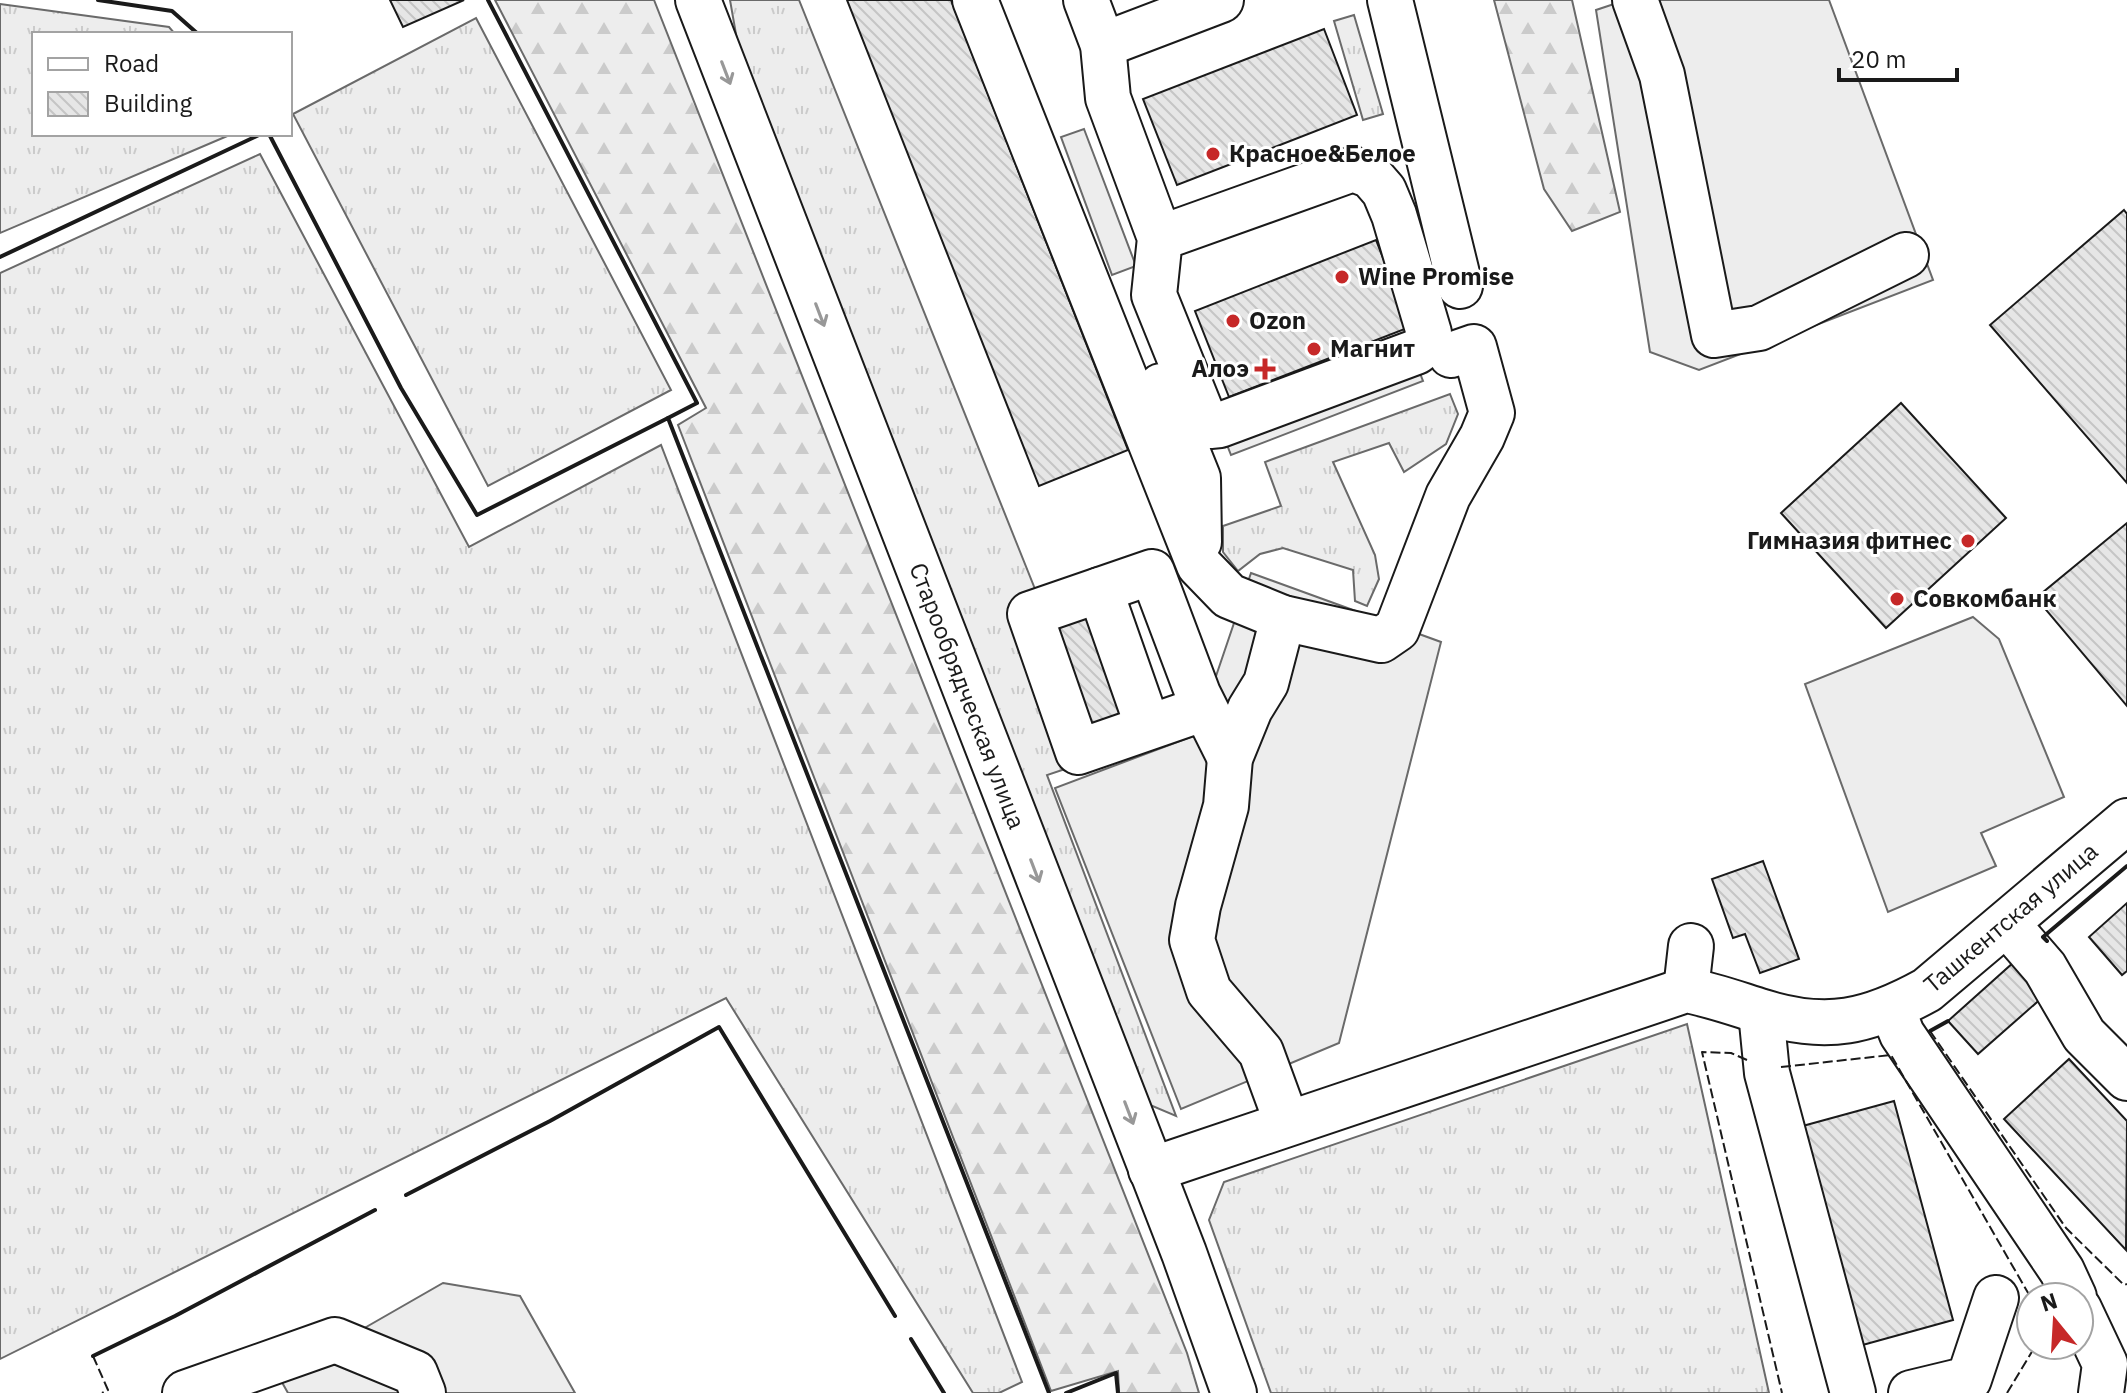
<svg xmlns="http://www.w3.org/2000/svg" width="2127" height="1393" viewBox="0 0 2127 1393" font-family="'IBM Plex Sans',sans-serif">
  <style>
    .grass { fill: url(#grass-tufts); stroke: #6a6a6a; stroke-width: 2 }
    .forest { fill: url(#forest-firs); stroke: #6a6a6a; stroke-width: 2 }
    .built { fill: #ededed; stroke: #6a6a6a; stroke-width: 2 }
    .building { fill: url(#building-back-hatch); stroke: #1a1a1a; stroke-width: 2 }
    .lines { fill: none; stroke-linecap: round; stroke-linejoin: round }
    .minor-casing { stroke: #1a1a1a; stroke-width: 48 }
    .minor { stroke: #fff; stroke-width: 44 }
    .fence { stroke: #1a1a1a; stroke-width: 2; stroke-dasharray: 10 4; stroke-linecap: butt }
    .wall { stroke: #1a1a1a; stroke-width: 4 }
    .oneway { stroke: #989898 }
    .poi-dot { fill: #c62828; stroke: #fff; stroke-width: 3 }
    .labels { text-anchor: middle; stroke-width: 6; stroke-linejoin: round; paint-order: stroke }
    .poi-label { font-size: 24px; font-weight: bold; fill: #1a1a1a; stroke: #fff; text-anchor: start }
    .street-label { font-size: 24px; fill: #1a1a1a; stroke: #fff }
  </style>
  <defs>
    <pattern id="grass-tufts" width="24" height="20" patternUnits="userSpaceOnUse" patternTransform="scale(2)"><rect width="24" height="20" fill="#ededed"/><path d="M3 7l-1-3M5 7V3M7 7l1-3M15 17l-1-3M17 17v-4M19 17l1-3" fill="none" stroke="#cbcbcb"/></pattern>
    <pattern id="forest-firs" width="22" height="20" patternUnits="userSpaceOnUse" patternTransform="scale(2)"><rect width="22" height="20" fill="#ededed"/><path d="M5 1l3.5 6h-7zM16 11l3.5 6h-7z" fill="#cbcbcb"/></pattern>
    <pattern id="building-back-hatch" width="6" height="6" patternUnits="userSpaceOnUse" patternTransform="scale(2)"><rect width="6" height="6" fill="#e6e6e6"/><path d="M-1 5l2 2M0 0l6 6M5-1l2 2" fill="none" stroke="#c5c5c5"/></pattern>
  </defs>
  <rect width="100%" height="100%" fill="#fff"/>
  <g class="grass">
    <path d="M730,0H799L1039,599L1077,765L1047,775L1176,1116L1150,1105L737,40Z"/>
    <path d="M0,4L169,27L175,34H34V134H232L0,233Z"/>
    <path d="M1354,15L1383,114L1363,120L1334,21Z"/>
    <path d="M476,18L671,390L488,486L293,114Z"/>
    <path d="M260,154L469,547L661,445L1022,1382L999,1393H973L726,998L0,1359V273Z"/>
    <path d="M1450,394L1458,414L1446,444L1404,472L1389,443L1333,462L1375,555L1379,579L1367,606L1355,601L1353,570L1283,548L1260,554L1238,571L1223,552V526L1281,506L1265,462Z"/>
    <path d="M1687,1024L1769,1393H1271L1209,1220L1224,1182Z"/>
  </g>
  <g class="forest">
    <path d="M495,0H654L1187,1353L1199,1393H1119L1118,1371L1051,1391L678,425L706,408Z"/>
    <path d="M1494,0H1572L1620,212L1572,231L1544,189Z"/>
  </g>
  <g class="built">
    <path d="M1626,0H1829L1933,280L1699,370L1650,352L1596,10Z"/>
    <path d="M1084,129L1136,266L1112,275L1061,137Z"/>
    <path d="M1414,358L1423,381L1231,455L1222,432Z"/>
    <path d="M1251,573L1441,642L1339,1043L1181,1109L1055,788L1196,735Z"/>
    <path d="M1973,617L1999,639L2064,797L1981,833L1996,866L1888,912L1805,684Z"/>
    <path d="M443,1283L520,1296L575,1393H288L279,1377Z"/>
  </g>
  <g class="building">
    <path d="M390,0H464L403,27Z"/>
    <path d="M847,0H951L1128,450L1039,486Z"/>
    <path d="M1324,29L1357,115L1177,185L1143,99Z"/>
    <path d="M2124,210L2127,214V483L1990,325Z"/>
    <path d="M1376,240L1410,327L1229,397L1195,311Z"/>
    <path d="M1901,403L2006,518L1886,628L1781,513Z"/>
    <path d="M2127,523V706L2036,598Z"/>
    <path d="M1087,609L1126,716L1091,729L1052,621Z"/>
    <path d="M1763,861L1799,959L1760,973L1745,934L1733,938L1712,879Z"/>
    <path d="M2127,903V971L2122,975L2089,937Z"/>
    <path d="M2014,962L2044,996L1978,1054L1948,1021Z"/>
    <path d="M2069,1059L2127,1121L2126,1250L2004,1119Z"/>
    <path d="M1894,1101L1953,1320L1859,1346L1799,1127Z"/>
  </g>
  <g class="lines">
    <defs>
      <g id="minor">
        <path d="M698,0L1184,1253L1234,1393"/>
        <path d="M975,0L1199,565L1229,596L1283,618L1381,640L1397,629L1448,496L1482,437L1492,413L1474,347L1451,355"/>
        <path d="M1086,0L1103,45L1108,98L1160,238L1154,295L1204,419L1210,426L1220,425L1416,352L1427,344L1429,333L1394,215L1384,191L1371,176L1353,169L1160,238"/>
        <path d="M1390,0L1460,286"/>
        <path d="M1635,0L1662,75L1714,335L1759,328L1906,255"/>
        <path d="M1103,45L1221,0"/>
        <path d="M1161,386L1198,478L1199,542"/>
        <path d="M1100,590L1148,727"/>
        <path d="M1283,618L1266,683L1250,709L1230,758L1226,806L1198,906L1192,940L1209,991L1261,1052L1287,1123"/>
        <path d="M1205,708L1078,752L1030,614L1152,572L1198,694L1230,758"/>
        <path d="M2007,924L2045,968L2084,1035L2127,1078"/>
        <path d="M1686,990L1691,946"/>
        <path d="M1892,1009L1902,1034L2062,1271L2074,1297"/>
        <path d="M1761,1012L1767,1073L1853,1393"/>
        <path d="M1151,1170L1686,990C1713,995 1737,1004 1763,1012C1827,1032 1869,1022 1927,990L2127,821"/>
        <path d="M2079,1309L2105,1364L2101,1393"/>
        <path d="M185,1393L335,1340L415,1373L423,1393"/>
        <path d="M1911,1393L1969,1379L1996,1298"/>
      </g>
    </defs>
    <use href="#minor" class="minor-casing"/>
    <use href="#minor" class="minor"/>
    <g class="fence">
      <path d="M2126,867H2127"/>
      <path d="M1930,1031L2066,1228L2124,1285L2127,1284"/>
      <path d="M1747,1060L1731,1053L1702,1052L1782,1393"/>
      <path d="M1781,1067L1891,1055L2031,1298"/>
      <path d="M93,1356L108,1390L102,1393"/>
      <path d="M2007,1393L2036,1345"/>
    </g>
    <g class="wall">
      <path d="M98,0L172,11L198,34"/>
      <path d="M488,0L697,403L668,418"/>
      <path d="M269,134L401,388L477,515L668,418L1049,1393"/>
      <path d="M0,257L261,134"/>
      <path d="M2047,941L2043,937L2127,866"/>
      <path d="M1930,1031L1948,1021"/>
      <path d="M406,1195L550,1121L719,1027L895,1316"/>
      <path d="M911,1339L944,1393"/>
      <path d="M93,1356L175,1316L375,1210"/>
      <path d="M1066,1393L1116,1373L1118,1393"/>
    </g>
  </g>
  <defs><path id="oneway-shaft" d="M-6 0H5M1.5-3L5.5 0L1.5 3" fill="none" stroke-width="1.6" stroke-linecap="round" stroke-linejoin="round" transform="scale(2)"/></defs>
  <g class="oneway">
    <use href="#oneway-shaft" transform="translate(726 73) rotate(69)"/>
    <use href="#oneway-shaft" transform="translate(820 315) rotate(69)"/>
    <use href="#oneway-shaft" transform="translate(1035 871) rotate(69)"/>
    <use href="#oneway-shaft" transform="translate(1129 1113) rotate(69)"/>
  </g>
  <g class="poi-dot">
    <circle cx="1213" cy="154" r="8"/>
    <circle cx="1342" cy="277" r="8"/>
    <circle cx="1233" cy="321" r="8"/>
    <circle cx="1314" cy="349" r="8"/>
    <path d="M1261 357h8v8h8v8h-8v8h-8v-8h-8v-8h8z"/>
    <circle cx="1968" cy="541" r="8"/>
    <circle cx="1897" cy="599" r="8"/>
  </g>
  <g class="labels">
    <g class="poi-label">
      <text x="1229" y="162">Красное&amp;Белое</text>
      <text x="1358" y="285">Wine Promise</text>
      <text x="1249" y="329">Ozon</text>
      <text x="1330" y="357">Магнит</text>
      <text x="1249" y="377" text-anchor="end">Алоэ</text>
      <text x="1952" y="549" text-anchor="end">Гимназия фитнес</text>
      <text x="1913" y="607">Совкомбанк</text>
    </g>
    <g class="street-label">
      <text transform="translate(967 696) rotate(69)" y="8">Старообрядческая улица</text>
      <text transform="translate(2011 918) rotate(-40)" y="8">Ташкентская улица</text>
    </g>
  </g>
  <rect x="32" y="32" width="260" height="104" fill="#ffffff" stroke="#a3a3a3" stroke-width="2"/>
  <rect x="48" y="58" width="40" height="12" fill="#ffffff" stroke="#a3a3a3" stroke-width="2"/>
  <text x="104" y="72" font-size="24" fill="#1a1a1a">Road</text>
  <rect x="48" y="92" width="40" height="24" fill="url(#building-back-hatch)" stroke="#a3a3a3" stroke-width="2"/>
  <text x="104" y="112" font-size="24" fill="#1a1a1a">Building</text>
  <g transform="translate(2055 1321) rotate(342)"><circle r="38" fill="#ffffff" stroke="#a3a3a3" stroke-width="2"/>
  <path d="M0-6L14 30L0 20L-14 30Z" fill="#c62828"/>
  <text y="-12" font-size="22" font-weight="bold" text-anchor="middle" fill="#1a1a1a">N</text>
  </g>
  <path d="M1839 68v12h118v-12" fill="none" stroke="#1a1a1a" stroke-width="4"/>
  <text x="1851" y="68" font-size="24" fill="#1a1a1a" stroke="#ffffff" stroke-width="6" paint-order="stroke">20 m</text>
</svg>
